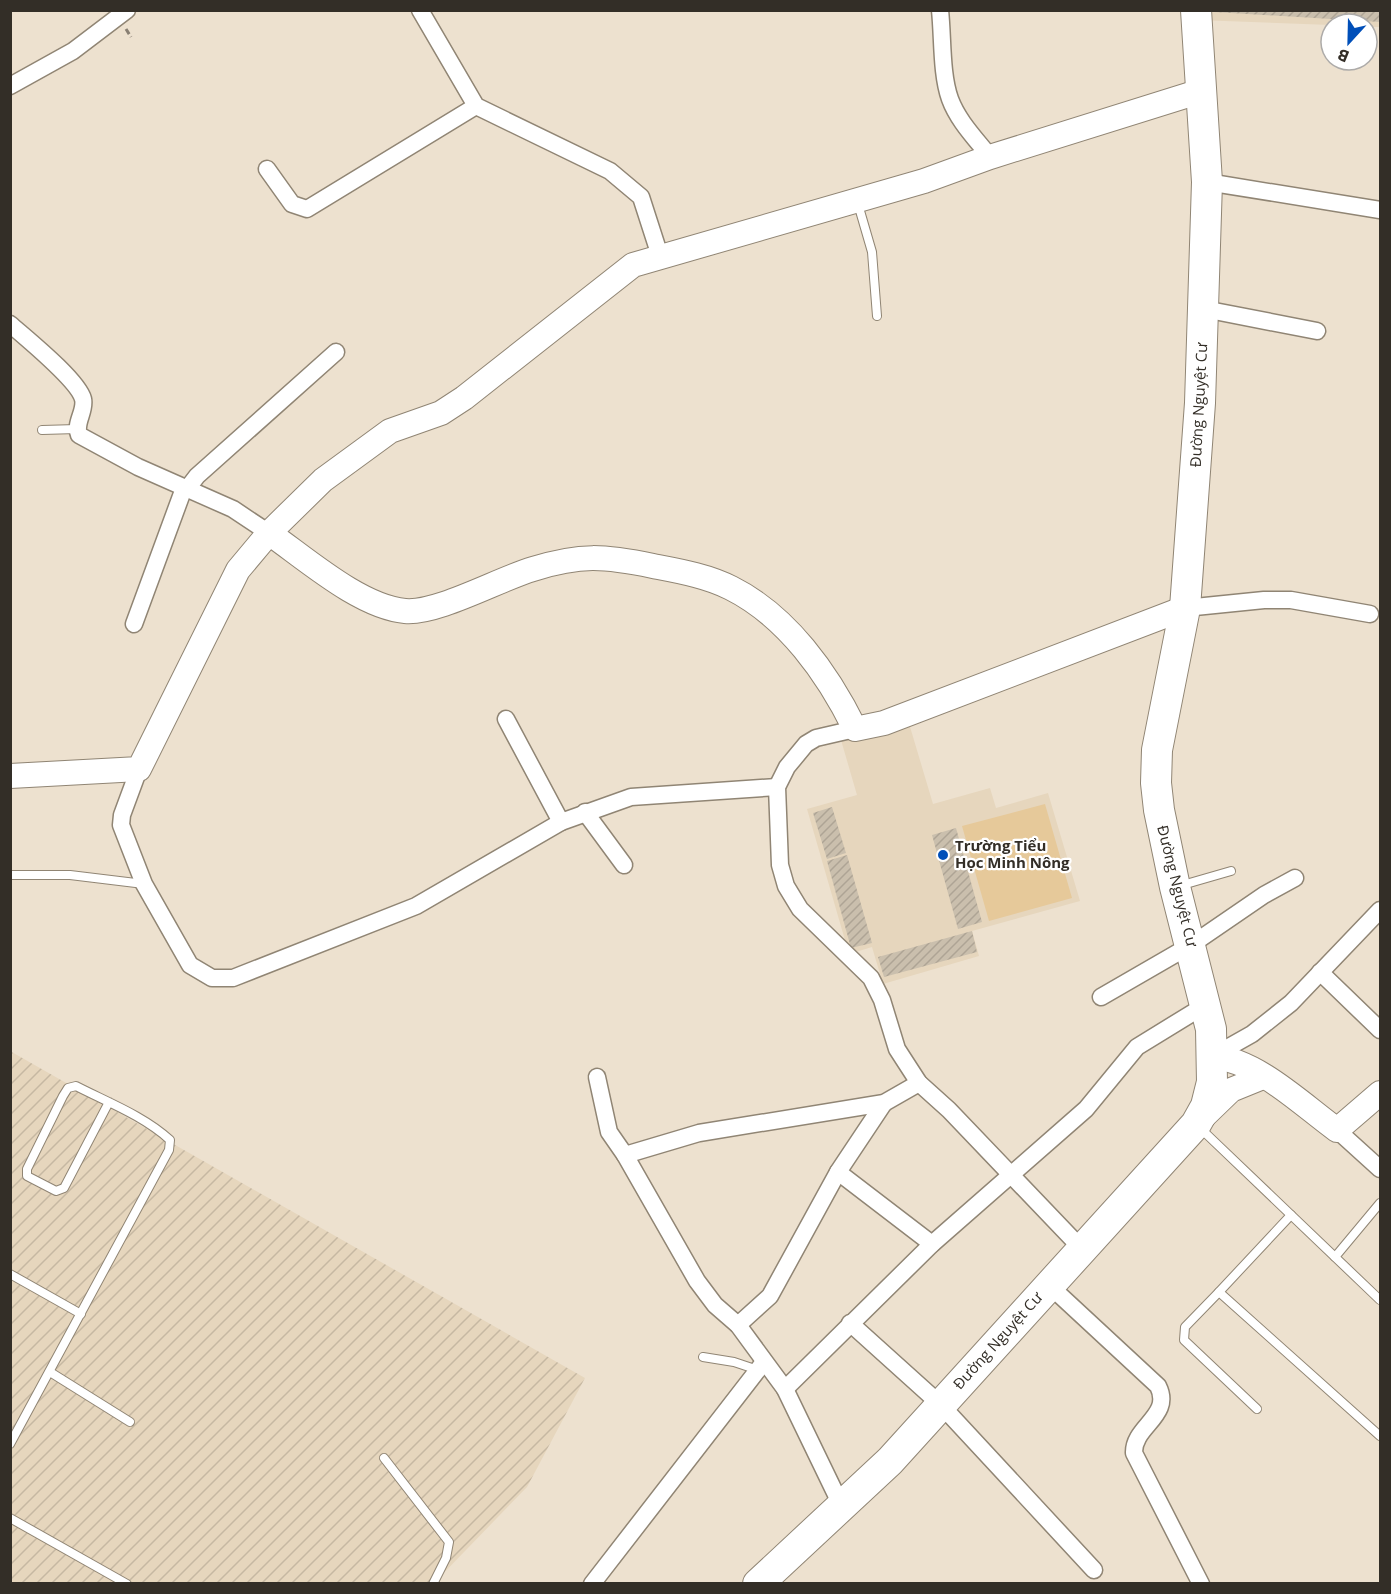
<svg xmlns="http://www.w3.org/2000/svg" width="1391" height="1594" viewBox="0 0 1391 1594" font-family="'Open Sans',sans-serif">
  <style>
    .built { fill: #e6d6bd }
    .industrial { fill: url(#industrial-furrows) }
    .pitch { fill: #e6c99a }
    .building { fill: url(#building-hatch) }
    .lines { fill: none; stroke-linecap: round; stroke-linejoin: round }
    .lane-casing { stroke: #908574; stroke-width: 10 }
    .street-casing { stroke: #908574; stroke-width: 19 }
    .secondary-casing { stroke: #908574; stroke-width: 26 }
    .highway-casing { stroke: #908574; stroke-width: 32 }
    .path { stroke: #887f73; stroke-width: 3; stroke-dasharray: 6 3; stroke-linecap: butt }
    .lane { stroke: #fff; stroke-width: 8 }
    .street { stroke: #fff; stroke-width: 16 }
    .secondary { stroke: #fff; stroke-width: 24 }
    .highway { stroke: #fff; stroke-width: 30 }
    .poi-dot { fill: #004fb9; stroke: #fff; stroke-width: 2 }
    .labels { text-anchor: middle; stroke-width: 4.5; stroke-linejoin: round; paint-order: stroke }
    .street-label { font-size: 15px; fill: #332e27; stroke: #fff }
    .poi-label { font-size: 15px; font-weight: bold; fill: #332e27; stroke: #fff; text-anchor: start }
  </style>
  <defs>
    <pattern id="industrial-furrows" width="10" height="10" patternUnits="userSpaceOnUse" patternTransform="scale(1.5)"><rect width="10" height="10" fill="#e6d6bd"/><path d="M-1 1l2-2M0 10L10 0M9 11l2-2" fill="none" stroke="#c6b8a2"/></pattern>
    <pattern id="building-hatch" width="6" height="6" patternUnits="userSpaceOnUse" patternTransform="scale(1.5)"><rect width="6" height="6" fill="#cabfad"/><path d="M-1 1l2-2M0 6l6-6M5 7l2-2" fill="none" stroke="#aea495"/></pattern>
  </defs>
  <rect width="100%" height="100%" fill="#ede1cf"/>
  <g class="built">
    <path d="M1197,11H1380V27H1367V24L1331,25L1197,20Z"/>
    <path d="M908,720L933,804L990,788L996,808L1048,793L1080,901L972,931L979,956L883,984L872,947L849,954L807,809L857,795L841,740Z"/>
  </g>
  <path class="industrial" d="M10,1051L585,1378L527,1487L434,1583H11Z"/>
  <path class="pitch" d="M1045,804L1072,898L989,921L962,826Z"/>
  <g class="building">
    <path d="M1214,10H1380V22L1214,12Z"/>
    <path d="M832,807L846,853L827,859L813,813Z"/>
    <path d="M956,828L982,922L958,929L932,835Z"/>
    <path d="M847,855L872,943L851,948L827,861Z"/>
    <path d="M972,931L977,952L884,977L878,957Z"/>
  </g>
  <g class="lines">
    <defs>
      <g id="lane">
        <path d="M858,204L872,252L877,316"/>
        <path d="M42,430L77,429"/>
        <path d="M10,875H70L144,884"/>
        <path d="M1179,886L1231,871"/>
        <path d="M1199,1127L1380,1300"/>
        <path d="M1291,1215L1219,1292L1380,1436"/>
        <path d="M1335,1257L1380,1203"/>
        <path d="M10,1274L81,1314"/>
        <path d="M1219,1292L1185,1327L1184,1340L1257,1409"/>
        <path d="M703,1357L734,1362L758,1370"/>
        <path d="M50,1372L130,1422"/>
        <path d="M10,1444L169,1150L170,1140C144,1116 107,1102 76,1086L68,1088L63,1096L27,1169V1176L56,1191L64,1188L109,1102"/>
        <path d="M384,1458L449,1542L446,1558L433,1584"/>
        <path d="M10,1518L127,1584"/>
      </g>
      <g id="street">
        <path d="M420,10L476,106L610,171L641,197L660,256"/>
        <path d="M940,10C943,38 941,74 950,99C958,121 976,139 990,157"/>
        <path d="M10,86L73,51L127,10"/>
        <path d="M267,169L292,204L307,209L476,106"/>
        <path d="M1207,182L1380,210"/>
        <path d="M1204,309L1317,331"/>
        <path d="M10,324C27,339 78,380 83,399C86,411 74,423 79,435L138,467L233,509L269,533"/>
        <path d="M187,489L197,476L336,352"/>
        <path d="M1185,608L1264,600H1291L1370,614"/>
        <path d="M134,624L184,488"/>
        <path d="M506,719L561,822"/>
        <path d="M855,729L816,738L806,744L787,767L777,787L780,865L786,886L800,909L871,978L882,1000L897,1049L919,1083L949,1110L1081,1248"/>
        <path d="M139,769L122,815L121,825L144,884L190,965L212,978H233L416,906L561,822L631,797L777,787"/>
        <path d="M585,812L624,865"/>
        <path d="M1320,972L1380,1030"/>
        <path d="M1101,997L1191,945L1264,895L1295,878"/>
        <path d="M1213,1056L1252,1034L1291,1003L1380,910"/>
        <path d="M597,1077L609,1132L625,1155"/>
        <path d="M1337,1130L1380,1169"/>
        <path d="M838,1172L932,1244"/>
        <path d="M1049,1285L1158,1386C1173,1416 1133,1426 1134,1453L1201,1584"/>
        <path d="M850,1323L941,1405L1094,1570"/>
        <path d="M738,1325L770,1296L838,1172L884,1103"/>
        <path d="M785,1389L932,1244L1086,1109L1137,1047L1207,1004"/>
        <path d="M842,1507L785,1389L738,1325L715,1305L697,1281L625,1155L699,1133L884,1103L919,1083"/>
        <path d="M592,1584L764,1362"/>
      </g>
      <g id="secondary">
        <path d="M269,533C305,558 360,607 405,611C437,614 499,579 533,569C581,554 604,556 653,566C679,571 708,576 731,588C787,616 828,674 855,729L884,723L1185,608"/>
        <path d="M10,776L139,769L238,570L269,533L323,480L390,431L441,413L464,398L633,265L924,181L990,157L1201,91"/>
        <path d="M1213,1056C1259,1062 1300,1103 1337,1130L1380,1093"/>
        <path d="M1202,1118L1231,1090L1263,1077"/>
      </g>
      <path id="highway" d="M758,1584L890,1461L1196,1124L1206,1106L1212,1082L1211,1029L1175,887L1159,810L1156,783L1157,750L1185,608L1200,403L1207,182L1196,10"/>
    </defs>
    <use href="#lane" class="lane-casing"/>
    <use href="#street" class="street-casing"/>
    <use href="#secondary" class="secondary-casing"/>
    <use href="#highway" class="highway-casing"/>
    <path class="path" d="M126,29L131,37"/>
    <use href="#lane" class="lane"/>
    <use href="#street" class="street"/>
    <use href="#secondary" class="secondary"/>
    <use href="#highway" class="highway"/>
  </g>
  <circle class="poi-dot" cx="943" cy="855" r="6"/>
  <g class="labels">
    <g class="street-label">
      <text transform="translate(1199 405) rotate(-87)" y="5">Đường Nguyệt Cư</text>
      <text transform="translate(1177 886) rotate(76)" y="5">Đường Nguyệt Cư</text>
      <text transform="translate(998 1341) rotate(-48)" y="5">Đường Nguyệt Cư</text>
    </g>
    <g class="poi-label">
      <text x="955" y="851">Trường Tiểu<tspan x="955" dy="17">Học Minh Nông</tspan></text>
    </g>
  </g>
  <rect width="1391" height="1594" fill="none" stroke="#332e27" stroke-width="24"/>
  <g transform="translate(1349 42) rotate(202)"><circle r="28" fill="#ffffff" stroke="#adaba9" stroke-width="1.5"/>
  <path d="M0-4.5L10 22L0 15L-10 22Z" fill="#004fb9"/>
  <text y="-9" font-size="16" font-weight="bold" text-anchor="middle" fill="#332e27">B</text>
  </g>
</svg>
